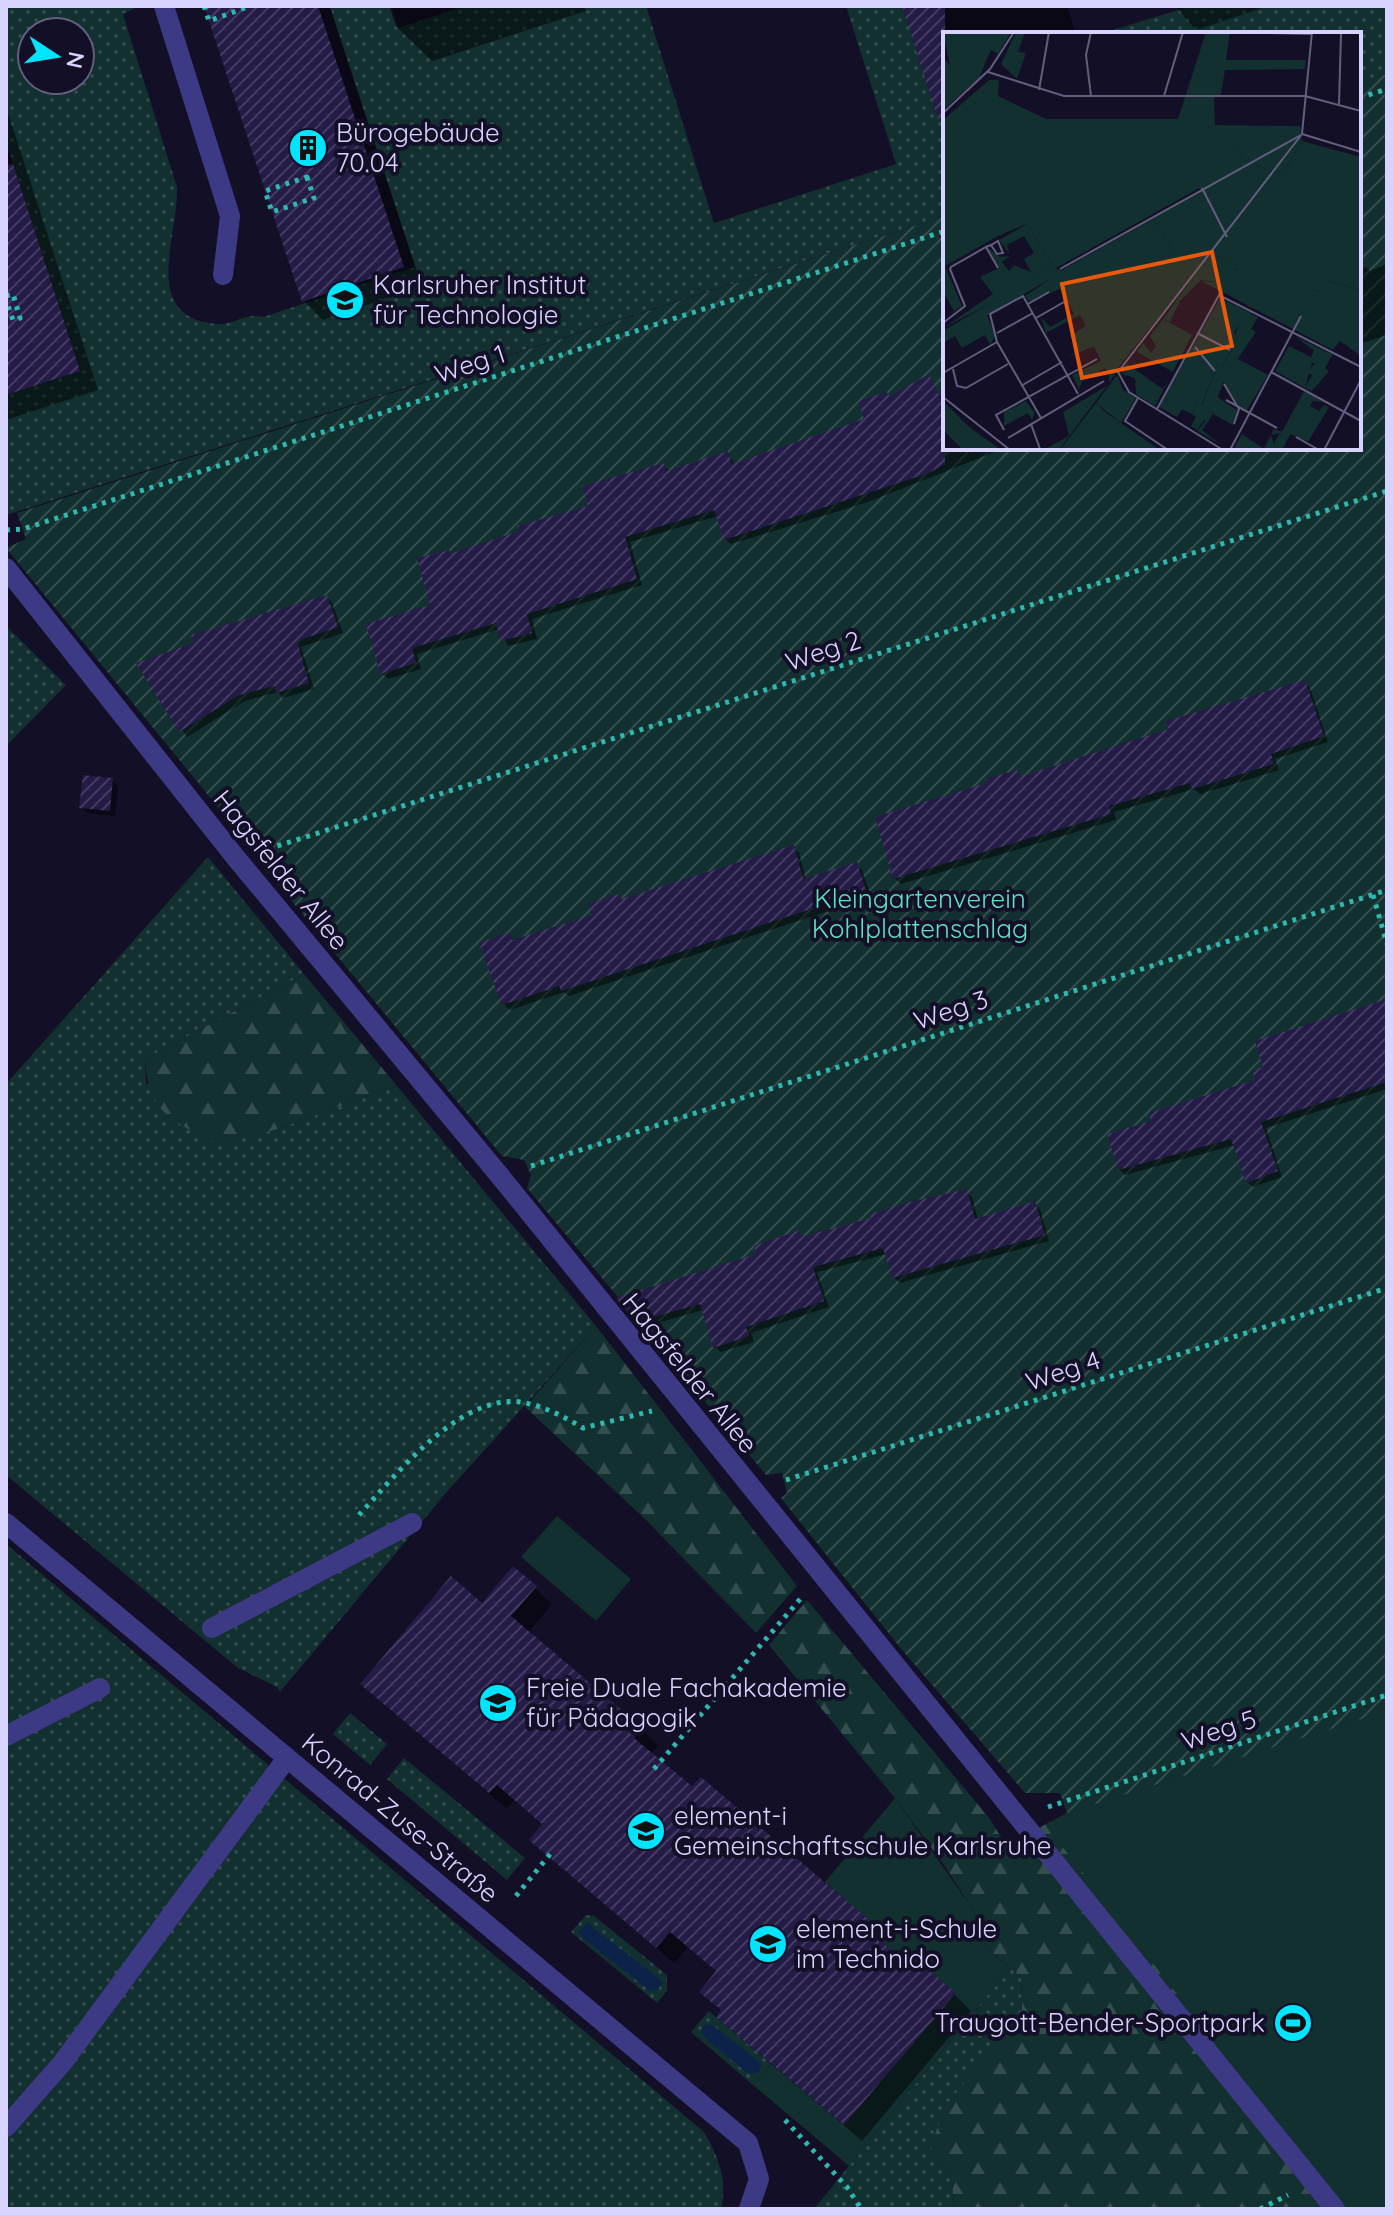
<svg xmlns="http://www.w3.org/2000/svg" width="1393" height="2215" viewBox="0 0 1393 2215" font-family="Quicksand,sans-serif">
  <style>
    .grass { fill: url(#grass-dots); fill-rule: evenodd }
    .forest { fill: url(#forest-firs) }
    .park { fill: #12302f }
    .garden { fill: url(#garden-furrows) }
    .water { fill: #0c2248 }
    .shadow { fill: #0007 }
    .building { fill: url(#building-hatch) }
    .lines { fill: none; stroke-linecap: round; stroke-linejoin: round }
    .path { stroke: #2fb8b0; stroke-width: 5; stroke-dasharray: 4 6; stroke-linecap: butt }
    .lane { stroke: #3d3a85; stroke-width: 20 }
    .street { stroke: #3d3a85; stroke-width: 20 }
    .labels { text-anchor: middle; stroke-width: 8; stroke-linejoin: round; paint-order: stroke }
    .poi-label { font-size: 26px; fill: #d9d4ff; stroke: #130f26; text-anchor: start }
    .street-label { font-size: 26px; fill: #d9d4ff; stroke: #130f26 }
    .park-label { font-size: 26px; fill: #5fe0c0; stroke: #130f26 }
    .inset-road { fill: none; stroke: #625e7d; stroke-width: 2 }
    .view { fill: #e8590c; fill-opacity: 0.15; stroke: #e8590c; stroke-width: 4 }
    .inset-edge { fill: none; stroke: #d9d4ff; stroke-width: 4 }
  </style>
  <defs>
    <pattern id="grass-dots" width="8" height="8" patternUnits="userSpaceOnUse" patternTransform="scale(2)"><rect width="8" height="8" fill="#12302f"/><path d="M2 2h.1M6 6h.1" fill="none" stroke="#344d4e" stroke-width="1.8" stroke-linecap="round"/></pattern>
    <pattern id="forest-firs" width="22" height="20" patternUnits="userSpaceOnUse" patternTransform="scale(2)"><rect width="22" height="20" fill="#12302f"/><path d="M5 1l3.5 6h-7zM16 11l3.5 6h-7z" fill="#344d4e"/></pattern>
    <pattern id="garden-furrows" width="10" height="10" patternUnits="userSpaceOnUse" patternTransform="scale(2)"><rect width="10" height="10" fill="#12302f"/><path d="M-1 1l2-2M0 10L10 0M9 11l2-2" fill="none" stroke="#344d4e"/></pattern>
    <pattern id="building-hatch" width="6" height="6" patternUnits="userSpaceOnUse" patternTransform="scale(2)"><rect width="6" height="6" fill="#241b47"/><path d="M-1 1l2-2M0 6l6-6M5 7l2-2" fill="none" stroke="#433b63"/></pattern>
  </defs>
  <rect width="100%" height="100%" fill="#130f26"/>
  <g class="grass">
    <path d="M6,6H139L123,14L177,187C179,236 139,317 216,324C232,326 245,312 263,317L415,267L330,6H389L397,28L466,6H646L714,223L896,164L846,6H902L945,83V216L6,515V395L80,371L6,143ZM32,32H80V80H32Z"/>
    <path d="M1191,6H1387V74L1359,83V34H1100Z"/>
    <path d="M6,626L66,685L6,746Z"/>
    <path d="M208,857L304,974L145,1059L146,1083L277,1129L397,1086L596,1326L445,1494L280,1692L277,1687L238,1668L6,1475V1084Z"/>
    <path d="M6,1544L704,2132C718,2155 728,2182 721,2209H6Z"/>
    <path d="M350,1713L387,1744L370,1765L333,1734Z"/>
    <path d="M404,1758L525,1858L507,1880L387,1779Z"/>
    <path d="M586,1915L594,1916L667,1975V1991L657,2003L571,1932Z"/>
    <path d="M1010,1968L1021,1977L1022,2010L930,2146L952,2182L954,2209H814Z"/>
    <path d="M709,2011L771,2064L753,2085L691,2032Z"/>
  </g>
  <g class="forest">
    <path d="M304,974L397,1086L277,1129L219,1145C173,1120 149,1116 145,1059Z"/>
    <path d="M596,1326L797,1586L756,1633L646,1520L525,1407Z"/>
    <path d="M807,1600L990,1819L1006,1845L1067,1813L1387,1711V2209H954L952,2182L930,2146L947,2104L1022,2010L1021,1977L986,1948L973,1910L944,1865L895,1798L769,1645Z"/>
  </g>
  <g class="park">
    <path d="M557,1516L631,1579L596,1621L521,1557Z"/>
    <path d="M1387,1711V2209H1344L1055,1837L1067,1813Z"/>
    <path d="M895,1798L973,1910L986,1948L1010,1968L849,2166L753,2085L771,2064L844,2125L955,1993L919,1962L911,1972L860,1928L867,1919L825,1882Z"/>
  </g>
  <path class="garden" d="M1387,74V1711L1067,1813L1060,1793H1025L902,1650L781,1498L787,1493L782,1473L766,1475L527,1188L531,1175L524,1160L502,1156L266,870L275,858L265,838L244,839L6,548L26,539L17,513L945,216V448H1359V83Z"/>
  <g class="water">
    <path d="M587,1923L657,1977L662,1982L658,1990L650,1991L582,1937L578,1932Z"/>
    <path d="M705,2024L714,2026L757,2060L761,2065L758,2073H747L705,2038L701,2031Z"/>
  </g>
  <g class="shadow">
    <path d="M206,6H329L422,286L323,320L304,301Z"/>
    <path d="M391,6H584L586,11L432,61L398,28Z"/>
    <path d="M904,6H1067L1076,34H945V102Z"/>
    <path d="M1175,6H1268L1196,30Z"/>
    <path d="M6,107L98,390L6,420Z"/>
    <path d="M1387,264V335L1359,344V269L1366,267L1370,271Z"/>
    <path d="M928,377L941,397L945,396V448H1005L868,502L731,544L725,539L718,516L630,542L642,585L532,619L537,639L508,646L499,629L417,654L421,669L388,679L382,673L433,606L448,552L452,556L590,507L663,465L670,472L728,453L735,465L867,420L890,398Z"/>
    <path d="M327,597L332,603L343,633L301,647L314,689L283,698L278,692L245,701L187,737L139,664Z"/>
    <path d="M1305,682L1310,688L1328,742L1275,759L1279,770L1200,794L1194,789L1114,812L1116,820L901,884L895,878L989,785L1016,772L1022,778L1171,730Z"/>
    <path d="M112,780L118,786L115,816L87,813L81,807Z"/>
    <path d="M793,848L799,853L806,880L856,864L862,870L871,897L569,996L564,992L510,1010L504,1004L509,935L516,941L594,916L619,896L624,901Z"/>
    <path d="M1387,1001V1089L1266,1128L1282,1177L1253,1187L1247,1182L1235,1145L1125,1175L1119,1169L1154,1123L1258,1082Z"/>
    <path d="M966,1191L972,1197L978,1220L1034,1203L1040,1209L1049,1241L900,1283L894,1277L887,1254L817,1272L829,1307L751,1333L754,1342L721,1352L715,1347L703,1310L643,1327L637,1321L799,1233L805,1238Z"/>
    <path d="M535,1588L552,1604L528,1633L641,1729L658,1746L651,1754L866,1920L883,1937L879,1942L914,1971L954,1994L971,2011L862,2141L719,2017L722,2012L701,1991L718,1972L688,1947L674,1963L531,1840L544,1825L514,1800L507,1809L380,1701L482,1605Z"/>
  </g>
  <g class="building">
    <path d="M204,6H318L404,267L302,302Z"/>
    <path d="M902,6H945V118L938,119Z"/>
    <path d="M13,164L80,371L6,395V165Z"/>
    <path d="M929,374L945,407V464L929,473L724,540L714,510L625,537L637,579L527,614L532,633L500,641L496,623L412,648L416,663L380,674L366,624L430,605L417,558L449,550L450,554L519,531L517,526L588,506L582,486L664,463L666,471L728,451L732,464L864,419L858,401L886,392L890,396Z"/>
    <path d="M327,595L338,627L297,641L309,683L276,693L274,686L239,695L179,732L136,663L194,643L191,635Z"/>
    <path d="M1305,680L1324,736L1271,754L1274,764L1192,789L1190,783L1109,806L1111,814L893,879L875,817L987,783L985,779L1017,770L1019,777L1169,729L1166,721Z"/>
    <path d="M83,775L113,778L110,811L79,808Z"/>
    <path d="M794,845L803,879L857,862L866,891L561,991L559,986L502,1005L479,943L510,932L512,940L592,915L588,903L620,894L621,899Z"/>
    <path d="M1387,999V1082L1261,1122L1278,1171L1246,1183L1231,1139L1118,1170L1107,1134L1151,1121L1149,1113L1255,1080L1252,1071L1263,1067L1255,1041Z"/>
    <path d="M967,1189L975,1219L1035,1201L1045,1235L892,1278L883,1248L813,1267L824,1301L746,1327L749,1336L713,1348L700,1304L635,1322L616,1298L756,1254L754,1246L800,1230L802,1237L871,1218L870,1214L910,1202Z"/>
    <path d="M513,1566L537,1586L511,1616L643,1728L634,1738L692,1786L701,1777L868,1919L862,1925L913,1969L919,1962L956,1993L844,2125L716,2017L721,2010L699,1992L716,1971L670,1932L656,1948L529,1840L542,1824L497,1785L489,1793L360,1684L451,1576L482,1603Z"/>
  </g>
  <g class="lines">
    <g class="path">
      <path d="M204,6L209,21L250,6"/>
      <path d="M1359,98L1387,89"/>
      <path d="M307,177L314,198L272,212L265,191Z"/>
      <path d="M6,296L13,294L20,318L13,320L6,300"/>
      <path d="M6,530L23,529L945,231"/>
      <path d="M268,849L1387,491"/>
      <path d="M1373,895L1387,944"/>
      <path d="M531,1166L1387,890"/>
      <path d="M786,1480L1387,1288"/>
      <path d="M359,1515C396,1475 459,1394 521,1402C543,1406 563,1416 583,1428L652,1411"/>
      <path d="M654,1769L802,1597"/>
      <path d="M1048,1807L1387,1695"/>
      <path d="M516,1896L551,1853"/>
      <path d="M785,2120L847,2187L861,2209"/>
      <path d="M1260,2209L1288,2195"/>
    </g>
    <g class="lane">
      <path d="M164,6L230,216L223,275"/>
      <path d="M6,568L236,858L500,1176L1335,2209"/>
      <path d="M212,1628L412,1523"/>
      <path d="M6,1736L100,1688"/>
      <path d="M6,2127L63,2062L287,1758"/>
    </g>
    <path class="street" d="M6,1523L748,2143L759,2179L749,2209"/>
  </g>
  <defs>
    <symbol id="building-disc" viewBox="-11 -11 22 22"><circle r="9.5" fill="#00e5ff" stroke="#130f26"/><path d="M-4-6H4V6H1V3H-1V6H-4ZM-2.5-4.3h1.7v1.8h-1.7ZM.8-4.3h1.7v1.8H.8ZM-2.5-1h1.7V.8h-1.7ZM.8-1h1.7V.8H.8Z" fill="#111"/></symbol>
    <symbol id="university-disc" viewBox="-11 -11 22 22"><circle r="9.5" fill="#00e5ff" stroke="#130f26"/><path d="M0-5L7-2L0 1L-7-2ZM-4 1L0 2.5L4 1V4Q0 6-4 4Z" fill="#111"/></symbol>
    <symbol id="school-disc" viewBox="-11 -11 22 22"><circle r="9.5" fill="#00e5ff" stroke="#130f26"/><path d="M0-5L7-2L0 1L-7-2ZM-4 1L0 2.5L4 1V4Q0 6-4 4Z" fill="#111"/></symbol>
    <symbol id="stadium-disc" viewBox="-11 -11 22 22"><circle r="9.5" fill="#00e5ff" stroke="#130f26"/><path d="M0-5a6.5 5 0 1 0 0 10a6.5 5 0 1 0 0-10ZM-3.5-1.8h7v3.6h-7Z" fill="#111"/></symbol>
  </defs>
  <g fill-rule="evenodd">
    <use href="#building-disc" x="286" y="126" width="44" height="44"/>
    <use href="#university-disc" x="323" y="278" width="44" height="44"/>
    <use href="#university-disc" x="476" y="1681" width="44" height="44"/>
    <use href="#school-disc" x="624" y="1809" width="44" height="44"/>
    <use href="#school-disc" x="746" y="1922" width="44" height="44"/>
    <use href="#stadium-disc" x="1271" y="2001" width="44" height="44"/>
  </g>
  <g class="labels">
    <g class="poi-label">
      <text x="336" y="142">Bürogebäude<tspan x="336" dy="30">70.04</tspan></text>
      <text x="373" y="294">Karlsruher Institut<tspan x="373" dy="30">für Technologie</tspan></text>
      <text x="526" y="1697">Freie Duale Fachakademie<tspan x="526" dy="30">für Pädagogik</tspan></text>
      <text x="674" y="1825">element-i<tspan x="674" dy="30">Gemeinschaftsschule Karlsruhe</tspan></text>
      <text x="796" y="1938">element-i-Schule<tspan x="796" dy="30">im Technido</tspan></text>
      <text x="1265" y="2032" text-anchor="end">Traugott-Bender-Sportpark</text>
    </g>
    <g class="street-label">
      <text transform="translate(470 364) rotate(-18)" y="9">Weg 1</text>
      <text transform="translate(823 651) rotate(-18)" y="9">Weg 2</text>
      <text transform="translate(281 870) rotate(51)" y="9">Hagsfelder Allee</text>
      <text transform="translate(951 1010) rotate(-18)" y="9">Weg 3</text>
      <text transform="translate(1063 1371) rotate(-18)" y="9">Weg 4</text>
      <text transform="translate(690 1373) rotate(51)" y="9">Hagsfelder Allee</text>
      <text transform="translate(1219 1730) rotate(-18)" y="9">Weg 5</text>
      <text transform="translate(400 1818) rotate(40)" y="9">Konrad-Zuse-Straße</text>
    </g>
    <g class="park-label">
      <text x="920" y="908">Kleingartenverein<tspan x="920" dy="30">Kohlplattenschlag</tspan></text>
    </g>
  </g>
  <g transform="translate(943 32)">
    <rect width="418" height="418" fill="#130f26"/>
    <path d="M84,192L110,233L75,255L111,236L117,238L174,339L173,341L116,418H100L124,405L166,351V342L162,336L139,349L136,358L129,343L158,329L151,314L123,326L135,319L127,304L143,294L137,283L103,301L98,285L107,295L131,282L123,266L117,257L86,270L82,264L109,246L44,283L52,304L47,313L42,303L19,316L12,304L0,311V299L74,257L0,296L50,262L37,245L56,236L45,216L57,225L67,224L59,230L66,239L71,233L88,240L81,227L91,221L81,204L64,213L67,222L56,208ZM289,237L319,240L377,260L383,249L418,258V324L397,309L390,318L258,249L278,251ZM277,266L308,281L301,294L296,292L291,301L295,304L279,334L275,332L258,374L254,372L249,382L239,377L234,385L216,375ZM220,287L249,303L212,374L193,362L192,346L179,342L184,332L220,357L230,340L194,320L200,311L208,321L213,315L207,304ZM352,304L382,319L375,332L369,331L362,356L332,339L346,314L368,325L371,319ZM293,326L325,343L304,378L295,373L280,350L290,341L286,338ZM364,361L380,370L370,369L367,374L376,379L381,373L386,375L365,410L343,400ZM273,364L295,379L290,393L270,382L259,398L277,412L254,399L270,380L266,378ZM83,369L92,381L89,388L85,381L61,394V380ZM330,397L341,400L332,418H290L299,402L321,417L328,403L331,411L337,401L329,403Z" fill="#12302f"/>
    <path d="M0,0H68L55,22L48,18L36,46L0,78V26L7,33ZM73,0H82L75,20L83,21L74,47L58,32ZM263,0H287L283,28H363L362,37L282,38L278,62L271,66L272,93L357,94L359,109L341,139L332,141L300,128L280,96L258,155L0,299L110,233L84,192L57,203L2,234L19,274L0,287L11,279L0,260V88L46,48H56L55,64L103,87H235ZM282,200L270,223L296,231L295,236L278,251L258,248L237,269L227,290L220,287ZM174,343L180,358L193,366L178,391L153,371ZM164,354L126,403L120,380ZM0,369L25,394L58,418H20L0,398Z" fill="#12302f"/>
    <path d="M281,96L300,128L332,141L341,139L359,109L418,125V258L384,249L378,260L295,238V231L270,223L246,248L211,186L258,159L238,120ZM307,282L315,285L308,297L313,300L287,338L291,341L285,351L281,349L265,390L261,388L254,398L248,394L253,385L249,382L254,372L259,373L275,332L279,334L287,320L296,291L301,293ZM382,319L390,322L382,336L386,339L369,359L362,356L369,343L364,341ZM361,359L367,363L359,390L354,388L339,418H329Z" fill="#12302f"/>
    <path d="M211,186L246,248L173,338L117,239ZM153,371L162,380L217,418H117Z" fill="#12302f"/>
    <path class="inset-road" d="M295,0L368,2M369,0L359,102L418,120M45,40L121,64H362L418,79M96,58L106,0M148,64L143,23L148,0M221,64L240,0M396,72L398,2M0,81L47,37L71,0M259,156L284,205M43,215L55,236M117,237L358,103M85,272L106,260M93,286L121,270M0,291L22,274L7,237L8,235L43,215L48,213L55,209L60,221L54,222L48,213M54,301L90,281M254,301L287,318M252,315L272,339M10,337L14,354L23,356L65,332M328,340L418,389M0,341L54,310M281,352L296,377L291,392M78,354L119,330M0,365L67,418M195,366L182,389L225,418M283,368L334,396M214,377L276,263L418,335M98,386L54,310L47,282L80,264L135,362M88,392L97,417M61,398L53,383L154,327M353,405L376,418M65,406L161,349M280,418L186,360L175,340L359,102M287,418L358,284M381,418L418,348"/>
    <path class="view" d="M269,220L289,314L139,346L119,252Z"/>
    <rect width="418" height="418" class="inset-edge"/>
  </g>
  <rect width="1393" height="2215" fill="none" stroke="#d9d4ff" stroke-width="16"/>
  <g transform="translate(56 56) rotate(102)"><circle r="38" fill="#130f26" stroke="#625e7d" stroke-width="2"/>
  <path d="M0-6L14 30L0 20L-14 30Z" fill="#00e5ff"/>
  <text y="-12" font-size="22" font-weight="bold" text-anchor="middle" fill="#d9d4ff">N</text>
  </g>
</svg>
